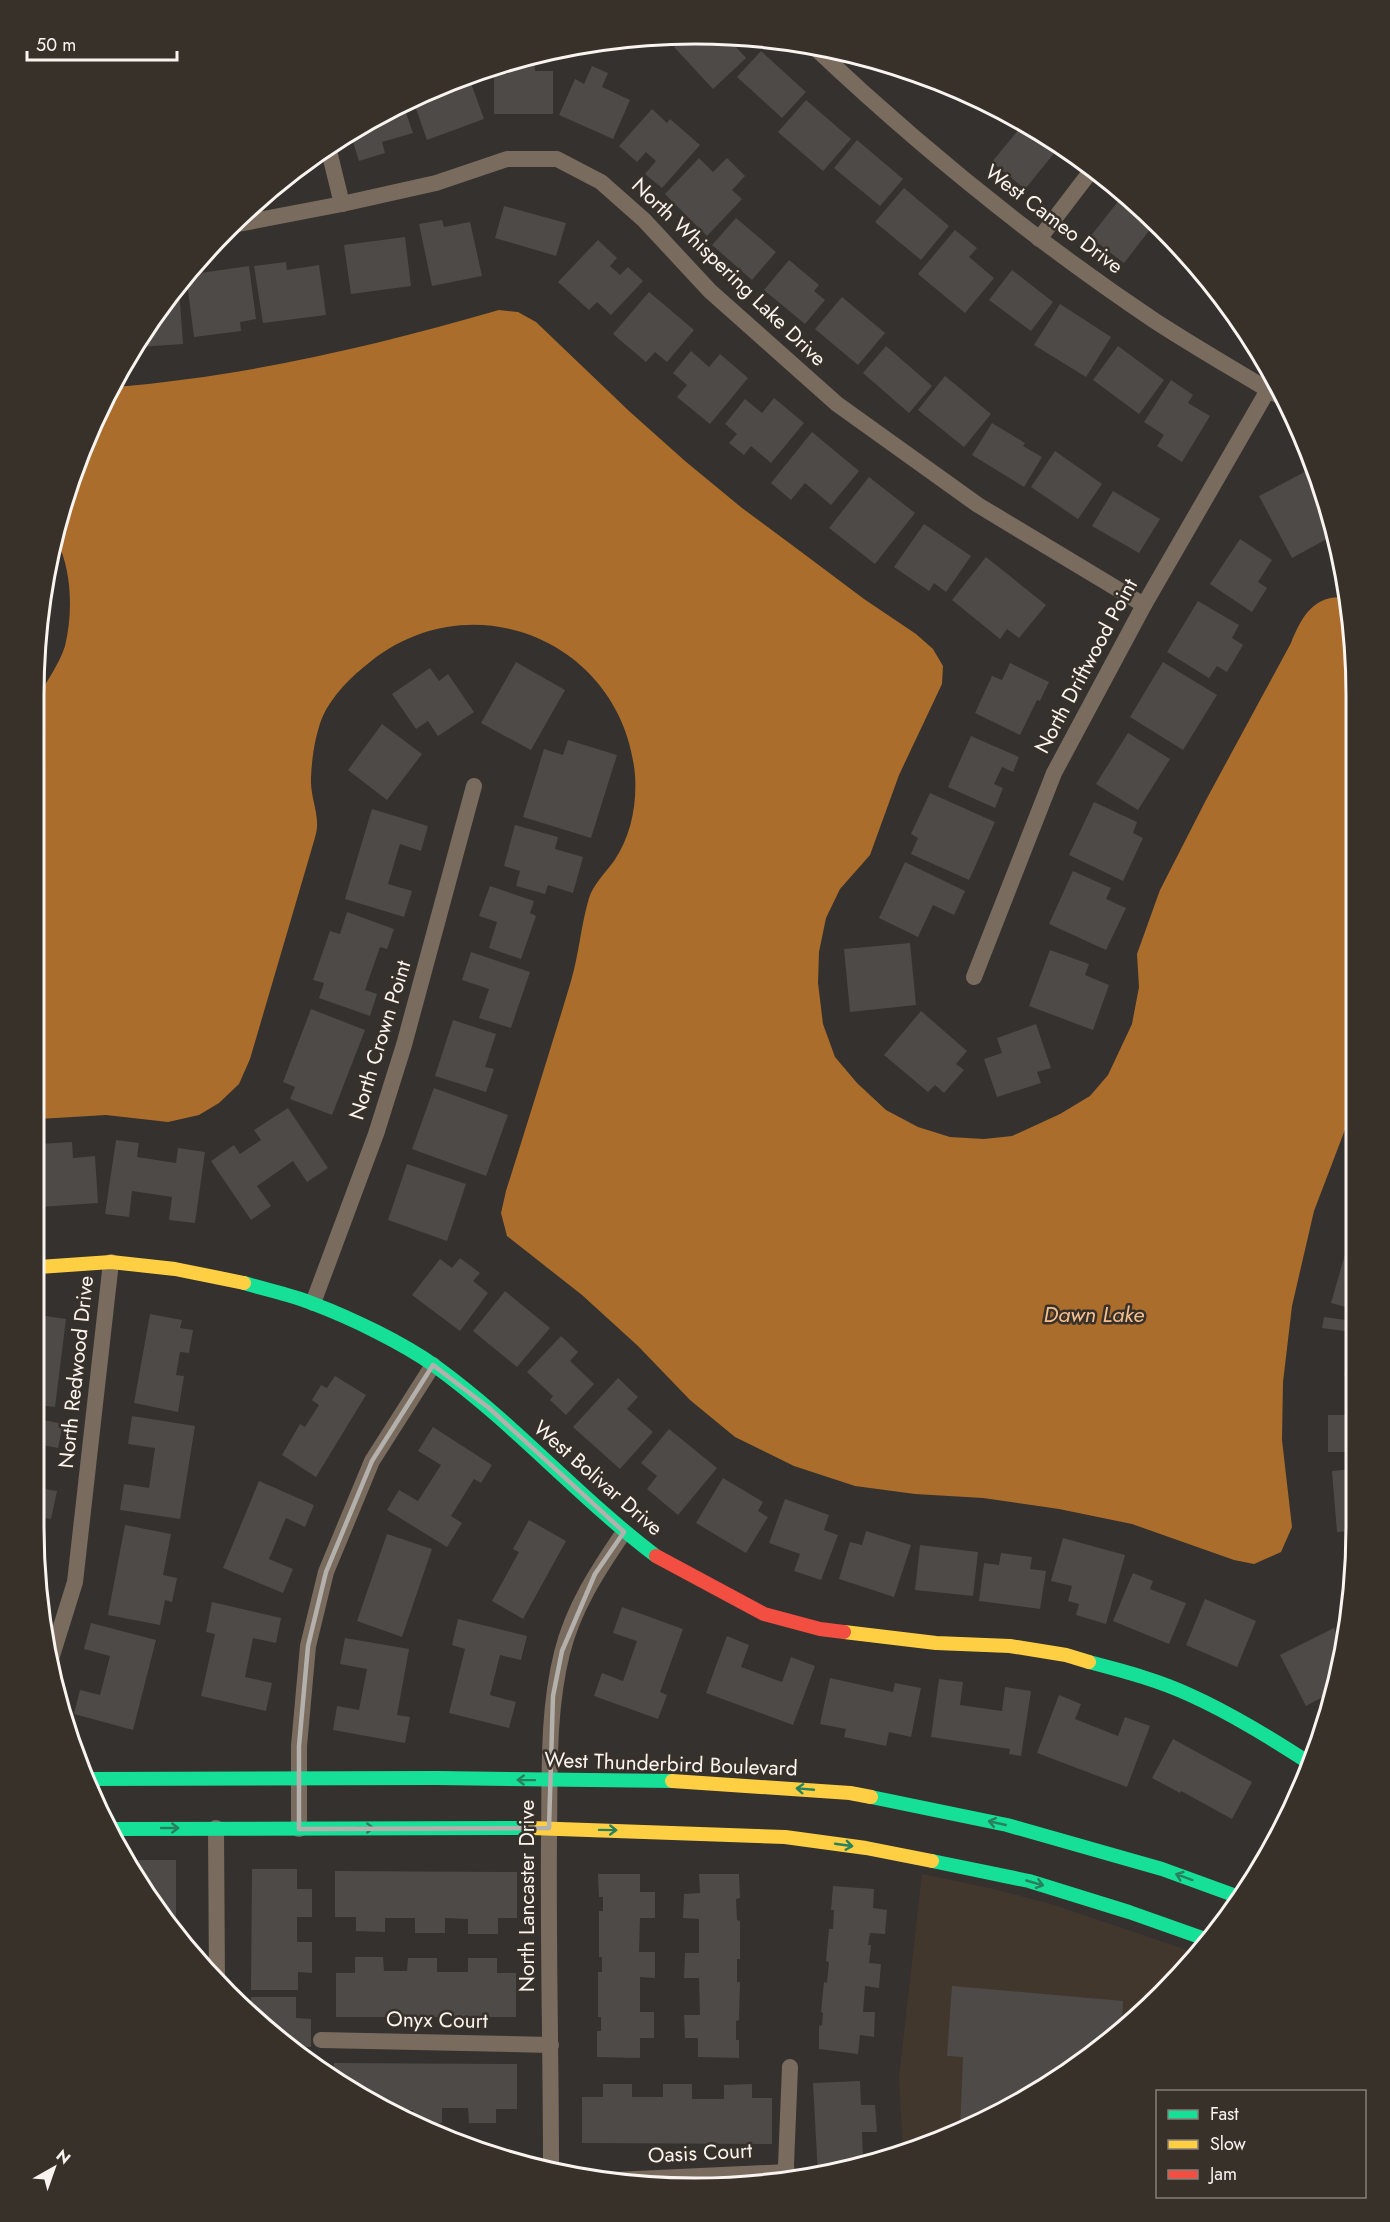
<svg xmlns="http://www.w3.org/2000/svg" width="1390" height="2222" viewBox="0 0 1390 2222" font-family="Jost,sans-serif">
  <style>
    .built { fill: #42372d }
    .water { fill: #ab6d2c }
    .building { fill: #4d4a47 }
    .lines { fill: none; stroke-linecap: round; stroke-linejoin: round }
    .street { stroke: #796b5e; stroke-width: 16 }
    .fast { stroke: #16e098; stroke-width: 14 }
    .slow { stroke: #ffcf43; stroke-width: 14 }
    .jam { stroke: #f24e42; stroke-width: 14 }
    .oneway { stroke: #29805c }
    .marked { fill: none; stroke: #b4b0ac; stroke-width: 4.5; stroke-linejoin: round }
    .labels { text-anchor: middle; stroke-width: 5; stroke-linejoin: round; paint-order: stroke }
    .street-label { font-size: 21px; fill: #f9f4f0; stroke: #38312a }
    .water-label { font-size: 22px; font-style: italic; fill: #f6bf8e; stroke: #38312a }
    .rim { fill: none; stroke: #f9f4f0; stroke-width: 3 }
  </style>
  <rect width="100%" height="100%" fill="#34312e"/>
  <path class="built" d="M922,1874L994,1889L1054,1905L1199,1954L1163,1995L1063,2077L987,2121L903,2153L899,2077Z"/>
  <path class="water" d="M499,310L518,312L536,322L629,411L685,461L742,508L804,554L864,599L916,634L933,649L943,666L942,684L899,775L870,855L840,889L826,918L819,952L818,983L823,1024L835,1057L857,1083L886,1110L918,1127L950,1137L984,1139L1012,1136L1060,1114L1090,1096L1108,1075L1132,1024L1139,987L1137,954L1160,890L1206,800L1291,643C1301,618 1314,593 1347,598L1356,651L1354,1106L1314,1211L1292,1306L1283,1382L1282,1440L1292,1527L1281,1552L1254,1564L1234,1560L1132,1524L1059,1509L983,1498L915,1494L855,1486L794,1466L735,1437L690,1400L638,1346L582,1295L507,1236L501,1213L506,1191C528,1121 550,1051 571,981C579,954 581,925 589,898C593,885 606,872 614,861C631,836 637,805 635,775C623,643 474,579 370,662C351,677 332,695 322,718C315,736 311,762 311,782C311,797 318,812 317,827C317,831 315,837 314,841L250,1059L239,1084L219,1103L199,1115L168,1122L106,1115L39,1119V696C47,680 60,663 65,646C73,613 72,571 57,541L84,441L115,387C248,376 370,347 499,310Z"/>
  <g class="building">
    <path d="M725,35L746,58L713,89L674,47L685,36Z"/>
    <path d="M761,51L806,92L782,118L737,77Z"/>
    <path d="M516,60H534L535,71H553V114H494V73L508,74V62Z"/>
    <path d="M592,66L608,73L602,87L630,100L613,139L559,115L575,79L584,84Z"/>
    <path d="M468,75L484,119L427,140L413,100Z"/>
    <path d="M806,100L851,139L823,171L778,132Z"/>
    <path d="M403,104L413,133L382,142L385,153L359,161L350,132L364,122Z"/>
    <path d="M652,109L667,123L670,119L700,145L662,188L645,174L656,161L646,152L637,162L619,146Z"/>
    <path d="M1024,123L1060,146L1025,189L992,162Z"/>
    <path d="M857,140L903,179L880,206L834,168Z"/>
    <path d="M699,158L713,172L727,158L745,176L732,190L742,199L707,236L665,194Z"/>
    <path d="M904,188L949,226L921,260L875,222Z"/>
    <path d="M1124,194L1155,223L1124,263L1090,237Z"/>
    <path d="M504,206L566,223L556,256L495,238Z"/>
    <path d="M736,218L776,252L752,280L712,245Z"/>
    <path d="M442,220L444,227L470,222L482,276L432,286L419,224Z"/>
    <path d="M955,230L977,248L969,257L994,278L965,313L918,274Z"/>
    <path d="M405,237L411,286L351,294L344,245Z"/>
    <path d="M598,240L617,258L610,266L620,275L628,267L643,281L611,315L597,302L589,310L558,282Z"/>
    <path d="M789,260L819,285L814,291L825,300L805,324L764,290Z"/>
    <path d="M286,262L287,270L319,265L326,315L263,323L254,266Z"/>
    <path d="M249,266L256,319L240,322L241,331L194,337L186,275Z"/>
    <path d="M1012,270L1053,302L1031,331L989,300Z"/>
    <path d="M179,288L183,344L138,347L170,292L173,289Z"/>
    <path d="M649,292L694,330L667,362L655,352L646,362L613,334Z"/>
    <path d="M842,297L885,333L858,365L815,329Z"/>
    <path d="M1060,304L1111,337L1086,377L1034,345Z"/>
    <path d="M886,346L932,386L909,413L863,373Z"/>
    <path d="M1118,346L1164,380L1139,414L1093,380Z"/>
    <path d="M691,351L709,367L720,354L748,378L710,424L677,397L687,385L673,373Z"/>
    <path d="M945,376L991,414L964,447L918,410Z"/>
    <path d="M1171,380L1193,395L1188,403L1210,416L1182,462L1157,446L1164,435L1144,422Z"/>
    <path d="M774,398L804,423L771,463L751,446L744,455L729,443L737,434L725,424L745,399L762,413Z"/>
    <path d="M992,423L1025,443L1023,446L1042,457L1024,487L972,455Z"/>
    <path d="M812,432L859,471L831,505L805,483L791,500L771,483Z"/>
    <path d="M1055,451L1102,484L1078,519L1031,487Z"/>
    <path d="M1312,468L1334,523L1336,534L1292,558L1259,496Z"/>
    <path d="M869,477L915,513L875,564L829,528Z"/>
    <path d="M1113,491L1160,519L1139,553L1092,526Z"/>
    <path d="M924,524L971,556L946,592L934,583L929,591L894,567Z"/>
    <path d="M1240,539L1272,560L1258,582L1267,588L1252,612L1210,584Z"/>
    <path d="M986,557L1046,605L1019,638L1007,629L1000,639L952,600Z"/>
    <path d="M1198,601L1239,625L1232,638L1243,645L1227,672L1217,666L1209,678L1167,652Z"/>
    <path d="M516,662L565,690L531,750L481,723Z"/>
    <path d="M1163,662L1217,695L1183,750L1130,717Z"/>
    <path d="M1010,663L1049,682L1040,701L1037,700L1020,735L975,713L992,676L1002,680Z"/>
    <path d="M430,668L439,681L448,674L474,712L438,736L428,721L416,729L392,694Z"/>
    <path d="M382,724L422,754L387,800L348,770Z"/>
    <path d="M1128,733L1170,759L1138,810L1096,784Z"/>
    <path d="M971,736L1019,757L1013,772L1002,767L994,784L1003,788L995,808L948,787Z"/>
    <path d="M568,740L617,755L591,838L523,817L544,749L563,755Z"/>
    <path d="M930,793L995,822L969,880L911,854L918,838L911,834Z"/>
    <path d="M1094,802L1137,822L1133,833L1143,838L1123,881L1069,855Z"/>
    <path d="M372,809L428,826L421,851L400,844L388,884L412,891L404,917L345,899Z"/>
    <path d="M515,825L558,837L555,849L583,857L573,893L548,885L545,894L516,886L520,871L504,866Z"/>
    <path d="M905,862L965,891L954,915L933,905L918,937L879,918Z"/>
    <path d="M1073,871L1111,888L1106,899L1126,908L1106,950L1049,924Z"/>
    <path d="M490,886L534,901L530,913L536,916L521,959L489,948L497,922L479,916Z"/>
    <path d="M347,912L394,929L387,949L380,947L365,990L377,994L370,1016L319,998L324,983L313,980L330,931L340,934Z"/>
    <path d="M910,943L916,1005L850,1012L844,949Z"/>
    <path d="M1050,950L1089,964L1085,975L1109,985L1093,1030L1029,1006Z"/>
    <path d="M471,952L530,972L511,1028L479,1018L489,989L462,980Z"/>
    <path d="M311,1009L365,1030L332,1115L290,1099L295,1087L283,1082Z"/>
    <path d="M921,1011L967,1051L956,1064L964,1070L944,1093L935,1085L928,1092L884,1055Z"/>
    <path d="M453,1020L496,1034L485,1067L494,1069L486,1092L435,1076Z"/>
    <path d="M1036,1024L1051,1068L1037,1072L1041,1083L997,1097L984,1059L1002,1053L997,1038Z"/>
    <path d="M434,1088L508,1115L486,1176L412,1149Z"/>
    <path d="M288,1108L328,1168L307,1182L293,1161L257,1186L271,1206L251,1220L211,1161L234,1145L240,1154L261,1140L254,1130Z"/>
    <path d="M116,1140L139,1143L137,1157L176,1163L178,1148L205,1152L195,1223L169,1220L172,1197L132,1191L129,1217L105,1214Z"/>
    <path d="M72,1142L73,1158L95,1156L98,1203L39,1207V1144Z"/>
    <path d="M407,1164L466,1184L447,1241L388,1220Z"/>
    <path d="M1348,1244L1353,1245V1309L1331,1303Z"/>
    <path d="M460,1258L480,1273L473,1281L488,1293L460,1331L412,1295L440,1259L452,1268Z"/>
    <path d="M505,1291L550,1328L517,1367L473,1331Z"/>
    <path d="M150,1314L182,1320L180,1328L193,1330L189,1353L180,1352L176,1375L184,1376L178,1412L134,1403Z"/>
    <path d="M39,1315L66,1319L55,1407L39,1405Z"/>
    <path d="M1324,1317L1353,1321L1352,1377L1344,1376L1351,1332L1322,1328Z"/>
    <path d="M561,1336L578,1352L570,1361L594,1384L566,1415L550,1400L553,1396L527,1372Z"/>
    <path d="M335,1376L366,1395L316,1477L282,1455L300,1424L305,1427L319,1405L312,1400L321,1385L327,1388Z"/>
    <path d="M618,1378L638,1397L627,1409L653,1432L620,1469L573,1427Z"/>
    <path d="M1346,1396H1352V1452H1328V1415H1346Z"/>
    <path d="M132,1416L195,1426L180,1519L120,1510L124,1484L149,1488L155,1448L128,1444Z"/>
    <path d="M39,1419L63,1424L58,1448L42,1445L40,1455Z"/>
    <path d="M433,1427L492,1465L481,1483L474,1479L451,1516L462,1523L447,1547L387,1510L399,1490L418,1501L441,1465L418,1451Z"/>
    <path d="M669,1429L717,1468L678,1515L647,1489L657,1476L641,1463Z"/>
    <path d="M1352,1469V1531L1337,1532L1332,1471Z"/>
    <path d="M723,1478L763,1502L758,1511L768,1517L746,1553L696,1523Z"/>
    <path d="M259,1481L314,1505L305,1527L286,1518L269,1559L293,1569L283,1593L223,1568Z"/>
    <path d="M39,1488L57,1491L51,1519L39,1517Z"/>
    <path d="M785,1499L829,1515L824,1530L838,1535L821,1580L794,1571L800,1554L769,1543Z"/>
    <path d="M529,1520L566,1541L523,1619L492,1601L519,1552L513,1549Z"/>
    <path d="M125,1525L171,1534L163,1575L177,1578L172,1602L165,1600L160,1625L108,1615Z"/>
    <path d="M866,1531L911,1545L894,1597L839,1579L850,1542L862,1545Z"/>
    <path d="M387,1534L432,1549L402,1637L357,1621Z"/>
    <path d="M1063,1538L1125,1555L1106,1624L1076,1615L1079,1604L1068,1601L1072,1586L1051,1581Z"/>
    <path d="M920,1545L978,1552L973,1596L915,1590Z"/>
    <path d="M1001,1553L1032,1557L1030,1569L1046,1571L1040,1609L979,1601L984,1563L999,1565Z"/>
    <path d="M1133,1573L1153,1581L1150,1589L1186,1603L1169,1644L1113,1621Z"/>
    <path d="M1205,1599L1256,1621L1237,1667L1186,1645Z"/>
    <path d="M212,1602L281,1618L276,1643L253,1638L245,1677L272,1683L266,1711L201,1696L215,1634L206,1632Z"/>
    <path d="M622,1607L683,1629L660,1692L667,1695L658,1719L594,1696L602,1673L623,1681L637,1641L613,1633Z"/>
    <path d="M458,1619L527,1636L521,1660L500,1655L490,1695L516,1702L509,1728L449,1713L465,1649L452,1645Z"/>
    <path d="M91,1623L156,1640L133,1730L74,1714L80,1690L100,1695L110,1656L84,1649Z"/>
    <path d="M1334,1628L1341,1642L1344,1640L1335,1673L1332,1675L1334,1679L1330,1693L1306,1706L1280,1655Z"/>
    <path d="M727,1636L749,1645L741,1667L782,1682L791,1657L815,1666L793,1725L706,1693Z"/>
    <path d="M345,1638L409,1649L397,1715L410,1717L405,1743L333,1730L337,1706L359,1710L367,1669L340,1664Z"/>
    <path d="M830,1678L893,1692L895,1683L921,1688L911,1737L889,1732L886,1746L844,1737L846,1729L820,1724Z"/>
    <path d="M939,1679L963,1682L960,1705L1002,1711L1005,1687L1031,1691L1021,1756L1009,1754L1010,1749L931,1737Z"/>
    <path d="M1059,1695L1081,1704L1075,1719L1118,1736L1125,1717L1150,1726L1127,1787L1037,1753Z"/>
    <path d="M1173,1739L1252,1782L1232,1819L1181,1791L1180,1793L1152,1778Z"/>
    <path d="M130,1860H176V1933L145,1895L130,1865Z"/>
    <path d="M252,1869H297V1889H312V1917H297V1942H312V1973L298,1972V1990H251Z"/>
    <path d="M335,1871L517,1872V1918H498V1934H468V1919L445,1918V1933H415V1918H385V1932L356,1931V1917H335Z"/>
    <path d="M598,1874H640V1892H655V1918H640L639,1952H655V1978L640,1977V2012H654V2038H640V2058L597,2057V2031H601V2017H598V1972H602V1957H599V1911H603V1897H599Z"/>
    <path d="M699,1874H739L740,1898L736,1899L737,1920L740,1921V1959H737V1982H740L739,2020L736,2021V2040H739V2058L698,2057V2038H685L684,2015H700L699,1978H684L685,1953H699V1919L683,1918L684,1894L700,1893Z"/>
    <path d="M833,1886L874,1889L873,1908L887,1910L885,1934L870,1933L868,1945H871L869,1963L881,1964L879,1988L865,1986L863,2012H875L874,2037L860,2035L858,2054L819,2049V2026L822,2025L823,2013L821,2012L824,1982L827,1983L829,1962L826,1961L829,1929H833L834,1910H831Z"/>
    <path d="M355,1957H383L384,1971H407L408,1958H437V1972H468V1958H497V1973H516V2017H336V1973H355Z"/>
    <path d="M952,1986L1123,2001L1122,2029L1063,2077L987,2121L960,2131L963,2057L947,2056Z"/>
    <path d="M251,1997H296V2018L311,2019V2047H297V2055L292,2052L251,2016Z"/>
    <path d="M334,2063L517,2064V2109H496V2123H469L468,2108H442V2123H413V2110H385L334,2078Z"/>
    <path d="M860,2081L861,2105H875L877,2132H862L863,2159L880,2158V2161L867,2166L818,2176L813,2083Z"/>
    <path d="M603,2084H632V2097H663V2084H692V2099H724V2085L752,2084V2098H772V2144L582,2143V2097H603Z"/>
  </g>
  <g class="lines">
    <g class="street">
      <path d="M814,47C920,147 1034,240 1155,321C1192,345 1230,367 1268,390L1287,400"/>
      <path d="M328,147L342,204"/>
      <path d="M233,225L342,204L436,183L507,159H557L601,182L644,220L710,291L837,404L978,505L1144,605"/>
      <path d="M1039,239L1094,167"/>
      <path d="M974,977L1054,773L1144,605L1268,390"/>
      <path d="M313,1303L376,1134L404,1045L474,786"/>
      <path d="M50,1662L75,1582L111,1262"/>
      <path d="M216,1828L217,1983"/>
      <path d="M299,1829V1746L308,1646L326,1572L372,1461L433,1365"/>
      <path d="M321,2040L551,2045"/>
      <path d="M551,2168C551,2058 548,1949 549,1839C550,1777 547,1713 562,1653C573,1608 598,1570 624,1532"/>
      <path d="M615,2180L787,2172"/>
      <path d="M787,2180L786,2165L790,2067"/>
    </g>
    <g class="fast">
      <path d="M244,1283C267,1290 292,1295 314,1304C351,1318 403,1343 435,1366C514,1423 578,1497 656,1556"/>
      <path d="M1089,1662C1123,1671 1158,1680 1190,1695C1232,1714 1272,1739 1311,1764"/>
      <path d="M88,1779L436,1778L672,1781"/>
      <path d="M871,1797L1007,1825L1162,1869L1239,1897"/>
      <path d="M112,1829L531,1828"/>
      <path d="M932,1861L1029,1881L1129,1912L1211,1941"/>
    </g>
    <g class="slow">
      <path d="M39,1267L111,1262L175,1269L244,1283"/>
      <path d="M844,1632L936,1643L1010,1646L1066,1655L1089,1662"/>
      <path d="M672,1781L850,1793L871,1797"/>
      <path d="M531,1828L785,1837L866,1848L932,1861"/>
    </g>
    <path class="jam" d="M656,1556L764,1614L820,1629L844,1632"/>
  </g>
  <defs><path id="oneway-shaft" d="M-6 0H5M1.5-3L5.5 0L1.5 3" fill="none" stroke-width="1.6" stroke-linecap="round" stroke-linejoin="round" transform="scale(1.5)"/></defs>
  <g class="oneway">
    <use href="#oneway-shaft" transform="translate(526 1780) rotate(-179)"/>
    <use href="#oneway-shaft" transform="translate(805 1789) rotate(-175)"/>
    <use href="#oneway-shaft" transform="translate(997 1823) rotate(-167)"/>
    <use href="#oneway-shaft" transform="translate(170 1828)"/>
    <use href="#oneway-shaft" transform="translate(365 1828)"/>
    <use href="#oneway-shaft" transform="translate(608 1830) rotate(1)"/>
    <use href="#oneway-shaft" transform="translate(844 1845) rotate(8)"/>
    <use href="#oneway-shaft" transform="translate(1184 1877) rotate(-160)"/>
    <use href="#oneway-shaft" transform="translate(1035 1883) rotate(16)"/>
  </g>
  <path class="marked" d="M433,1365L489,1408L624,1532L595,1574L562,1651L553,1696L549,1828L299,1829V1746L308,1646L326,1572L372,1461Z"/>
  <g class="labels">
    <g class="street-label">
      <text transform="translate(1054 219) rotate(37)" y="7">West Cameo Drive</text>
      <text transform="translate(729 272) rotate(44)" y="7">North Whispering Lake Drive</text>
      <text transform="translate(1086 666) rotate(-62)" y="7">North Driftwood Point</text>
      <text transform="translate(380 1040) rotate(-73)" y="7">North Crown Point</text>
      <text transform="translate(76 1372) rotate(-84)" y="7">North Redwood Drive</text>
      <text transform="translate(598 1478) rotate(41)" y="7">West Bolivar Drive</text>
      <text transform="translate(671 1764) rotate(2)" y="7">West Thunderbird Boulevard</text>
      <text transform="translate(527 1896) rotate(-90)" y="7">North Lancaster Drive</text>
      <text transform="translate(437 2020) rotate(1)" y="7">Onyx Court</text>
      <text transform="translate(700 2153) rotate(-3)" y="7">Oasis Court</text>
    </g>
    <g class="water-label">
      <text x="1094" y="1322">Dawn Lake</text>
    </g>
  </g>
  <path d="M0 0H1390V2222H0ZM695 44H695A651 651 0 0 1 1346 695V1527A651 651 0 0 1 695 2178H695A651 651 0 0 1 44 1527V695A651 651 0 0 1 695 44Z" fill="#38312a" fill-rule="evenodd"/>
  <path class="rim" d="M695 44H695A651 651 0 0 1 1346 695V1527A651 651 0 0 1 695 2178H695A651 651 0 0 1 44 1527V695A651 651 0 0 1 695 44Z"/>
  <rect x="1156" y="2090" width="210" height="108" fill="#38312a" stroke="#857f79" stroke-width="1.5"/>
  <rect x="1168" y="2110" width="30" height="9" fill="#16e098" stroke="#857f79" stroke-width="1.5"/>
  <text x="1210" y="2120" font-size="18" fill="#f9f4f0">Fast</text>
  <rect x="1168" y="2140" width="30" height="9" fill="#ffcf43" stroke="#857f79" stroke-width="1.5"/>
  <text x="1210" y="2150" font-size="18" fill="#f9f4f0">Slow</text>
  <rect x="1168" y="2170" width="30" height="9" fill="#f24e42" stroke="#857f79" stroke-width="1.5"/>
  <text x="1210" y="2180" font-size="18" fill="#f9f4f0">Jam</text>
  <g transform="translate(54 2168) rotate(40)" stroke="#38312a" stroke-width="4.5" paint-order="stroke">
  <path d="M0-4.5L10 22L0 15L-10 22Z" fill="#f9f4f0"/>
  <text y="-9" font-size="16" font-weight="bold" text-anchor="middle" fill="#f9f4f0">N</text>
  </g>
  <path d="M27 51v9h150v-9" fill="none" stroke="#f9f4f0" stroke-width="3"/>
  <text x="36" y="51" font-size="18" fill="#f9f4f0" stroke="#38312a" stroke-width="4.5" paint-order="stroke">50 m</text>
</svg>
